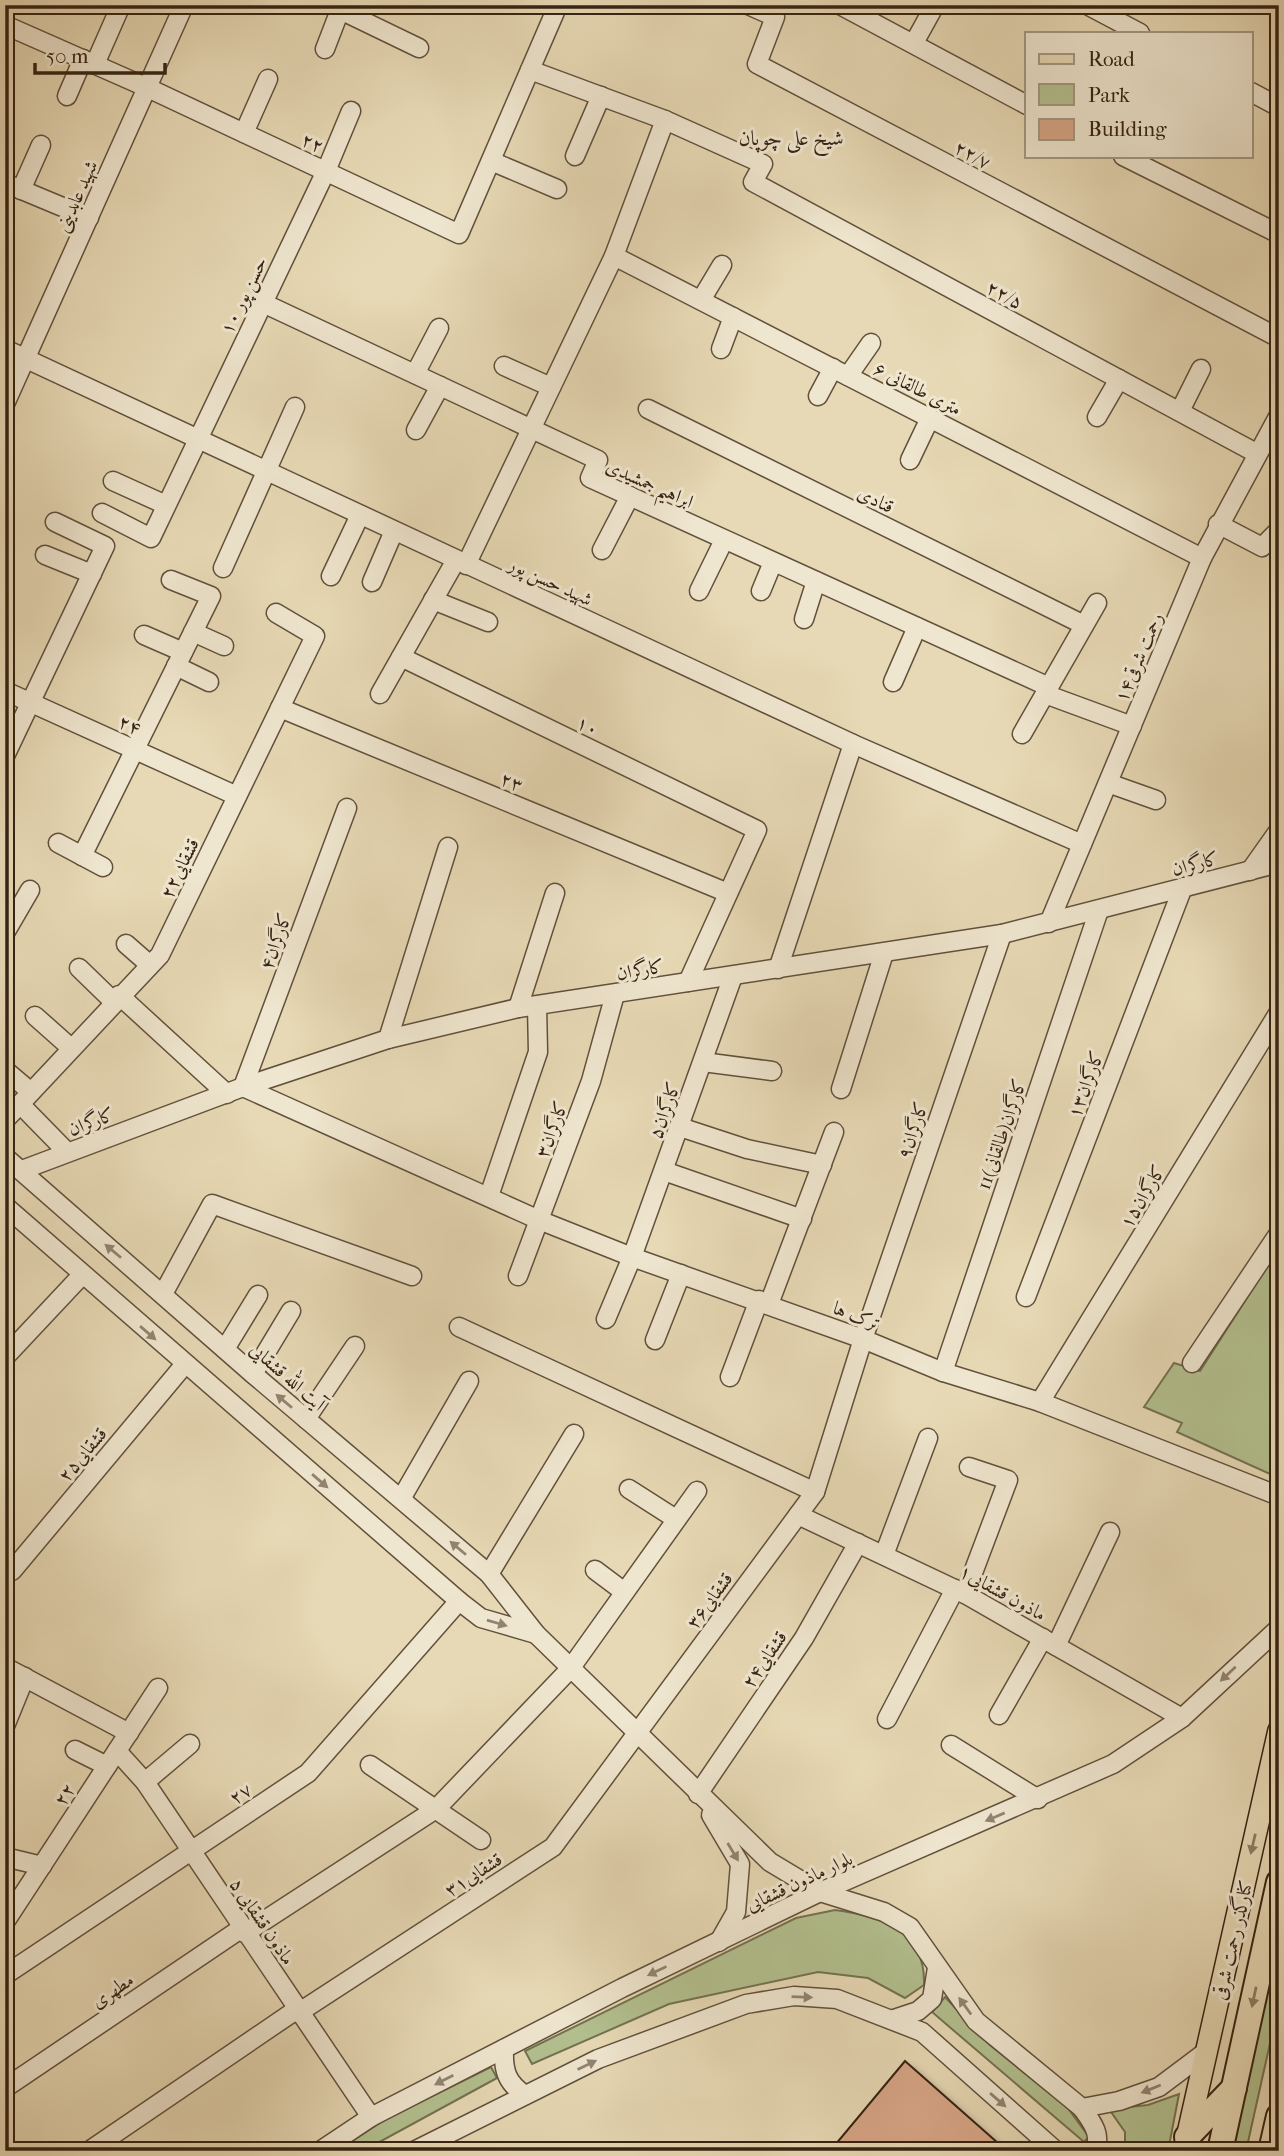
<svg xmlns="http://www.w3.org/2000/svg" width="1284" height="2156" viewBox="0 0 1284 2156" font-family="'IM FELL French Canon',Amiri,serif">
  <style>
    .green { fill: #b3c08f; stroke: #747251; stroke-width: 2 }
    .building { fill: #d7a687; stroke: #362313; stroke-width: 2; filter: url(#shadow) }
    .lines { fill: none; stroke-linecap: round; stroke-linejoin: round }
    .minor-casing { stroke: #62503c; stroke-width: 21 }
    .major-casing { stroke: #362313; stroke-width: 24 }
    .highway-casing { stroke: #362313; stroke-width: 28 }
    .minor { stroke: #efe6cf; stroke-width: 18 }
    .major { stroke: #e7d9b5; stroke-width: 21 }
    .highway { stroke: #e7d9b5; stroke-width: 24 }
    .oneway { fill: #928471 }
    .oneway2 { fill: #8e7e64 }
    .labels { text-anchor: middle; stroke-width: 6; stroke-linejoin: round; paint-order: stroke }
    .street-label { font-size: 19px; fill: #362313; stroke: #efe6cf }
    .neighbourhood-label { font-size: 21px; fill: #362313; stroke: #efe6cf }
  </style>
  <defs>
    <filter id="shadow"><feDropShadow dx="6" dy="6" stdDeviation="3.5" flood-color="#0004"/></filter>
  </defs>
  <rect width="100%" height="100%" fill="#e7d9b5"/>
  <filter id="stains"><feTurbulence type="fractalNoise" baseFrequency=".00286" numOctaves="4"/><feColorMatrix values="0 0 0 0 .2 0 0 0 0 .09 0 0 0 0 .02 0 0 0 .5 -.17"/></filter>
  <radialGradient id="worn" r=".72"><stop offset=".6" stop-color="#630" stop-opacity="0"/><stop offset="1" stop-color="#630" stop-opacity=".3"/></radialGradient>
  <g class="green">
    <path d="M1279,1248V1478L1177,1432L1182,1423L1144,1407L1174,1363L1200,1371Z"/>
    <path d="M835,1910C881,1916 926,1930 924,1985L905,1998L868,1978L818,1972L669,2004L532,2064L525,2051L796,1918Z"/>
    <path d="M1279,1917V2003L1246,2151H1230Z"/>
    <path d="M945,1997L990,2045L1067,2107L1089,2137L1084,2142L932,2012Z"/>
    <path d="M491,2067L497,2078L363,2151H337L386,2119Z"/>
    <path d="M1179,2094L1168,2151H1125V2132L1109,2109L1148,2105Z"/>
  </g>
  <path class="building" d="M905,2061L1007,2151H830Z"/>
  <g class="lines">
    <defs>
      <g id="minor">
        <path d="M330,5L419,48"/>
        <path d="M748,5L775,17L757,64L1279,338"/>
        <path d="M840,5L1027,105"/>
        <path d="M1087,5L1140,33"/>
        <path d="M5,25L148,88L459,234L558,5"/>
        <path d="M914,43L935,5"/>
        <path d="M325,49L340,10"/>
        <path d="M95,64L121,5"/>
        <path d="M530,70L665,120L763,164L753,182L1256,453"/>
        <path d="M1251,92L1279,107"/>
        <path d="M67,96L83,59"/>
        <path d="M244,133L268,79"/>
        <path d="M575,156L601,96"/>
        <path d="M1123,156L1279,234"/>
        <path d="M491,161L557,189"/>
        <path d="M5,183L89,218"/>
        <path d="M21,190L41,145"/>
        <path d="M614,256L1202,558"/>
        <path d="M701,300L722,265"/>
        <path d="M263,303L598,460L590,478L1049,687"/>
        <path d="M5,349L853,744L1082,844"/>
        <path d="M721,349L733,317"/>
        <path d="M504,366L551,387"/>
        <path d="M415,374L439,328"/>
        <path d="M848,376L871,343"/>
        <path d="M818,396L833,368"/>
        <path d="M5,404L184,5"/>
        <path d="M648,409L1084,625"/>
        <path d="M1180,411L1201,369"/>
        <path d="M1097,417L1119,379"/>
        <path d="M416,430L440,386"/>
        <path d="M910,460L930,418"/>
        <path d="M113,481L166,505"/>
        <path d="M102,513L151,538L326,171L351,111"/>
        <path d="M1218,524L1262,547L1279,530"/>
        <path d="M602,550L630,496"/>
        <path d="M45,555L92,574"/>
        <path d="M466,565L614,256L665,120"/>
        <path d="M223,568L295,407"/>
        <path d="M331,576L360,515"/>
        <path d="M372,582L394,531"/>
        <path d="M699,591L724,540"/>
        <path d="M761,591L773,562"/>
        <path d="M433,600L488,622"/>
        <path d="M804,619L816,581"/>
        <path d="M193,632L224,646"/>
        <path d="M144,635L183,652"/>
        <path d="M401,657L757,830L688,982"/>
        <path d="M176,666L209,682"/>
        <path d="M893,682L917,627"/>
        <path d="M5,691L237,796"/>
        <path d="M380,694L456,560"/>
        <path d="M1045,694L1132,726"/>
        <path d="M280,708L728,893"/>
        <path d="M1022,734L1097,603"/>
        <path d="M5,756L105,546L55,522"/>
        <path d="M1108,783L1156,800"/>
        <path d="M347,808L243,1087L539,1220L632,1257L863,1339L943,1372L1040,1402L1279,1496"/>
        <path d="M58,843L103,867"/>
        <path d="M82,856L211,596L171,580"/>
        <path d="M1250,871L1279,830"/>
        <path d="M1049,923L1202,558L1279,415"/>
        <path d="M5,933L30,890"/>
        <path d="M126,944L150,965"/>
        <path d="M79,968L113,1001"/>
        <path d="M778,969L853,744"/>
        <path d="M119,995L227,1094"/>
        <path d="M518,1008L555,893"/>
        <path d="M35,1016L71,1048"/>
        <path d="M388,1039L448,847"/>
        <path d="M703,1062L772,1071"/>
        <path d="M5,1070L31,1092"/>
        <path d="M841,1089L884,953"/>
        <path d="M20,1104L67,1152"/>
        <path d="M5,1120L160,955L315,636L276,613"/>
        <path d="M680,1127L747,1149L822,1165"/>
        <path d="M5,1157L253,1374L489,1574L536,1634L770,1862L820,1892L884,1912L910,1927L976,2021L1082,2108L1119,2101L1159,2087L1207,2051"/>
        <path d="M22,1170L243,1087L388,1039L518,1008L1002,934L1279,863"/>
        <path d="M664,1171L802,1219"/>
        <path d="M489,1196L538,1052L537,1006"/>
        <path d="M5,1206L459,1601L481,1618L536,1634"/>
        <path d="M518,1276L591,1081L615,994"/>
        <path d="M163,1294L212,1204L412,1276"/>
        <path d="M1026,1297L1183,887"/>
        <path d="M769,1304L834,1132"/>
        <path d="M606,1319L632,1257L733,976"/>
        <path d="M459,1327L815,1492"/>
        <path d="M655,1340L681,1274"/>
        <path d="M225,1349L258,1295"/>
        <path d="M5,1357L82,1275"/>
        <path d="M1192,1363L1279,1233"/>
        <path d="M943,1372L1099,910"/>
        <path d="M253,1374L291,1311"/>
        <path d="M730,1377L759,1300"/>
        <path d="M1040,1402L1279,1012"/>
        <path d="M306,1419L355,1346"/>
        <path d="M629,1489L676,1519"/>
        <path d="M401,1499L469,1381"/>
        <path d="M798,1515L965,1594L1182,1718"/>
        <path d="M884,1555L928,1438"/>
        <path d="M5,1565L12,1571L185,1364"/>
        <path d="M595,1570L623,1591"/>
        <path d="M489,1574L574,1434"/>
        <path d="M965,1594L1008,1480L969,1467"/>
        <path d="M1056,1646L1110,1532"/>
        <path d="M5,1667L129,1733"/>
        <path d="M999,1715L1043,1638"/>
        <path d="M887,1719L955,1589"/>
        <path d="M5,1726L25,1677"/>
        <path d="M951,1745L1038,1799"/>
        <path d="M75,1750L107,1766"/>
        <path d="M117,1751L145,1782L371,2117"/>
        <path d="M370,1765L481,1840"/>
        <path d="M145,1782L190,1744"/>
        <path d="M698,1794L804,1638L858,1543"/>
        <path d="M711,1815L740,1864L736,1912L719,1942"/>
        <path d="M5,1857L42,1866"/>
        <path d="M5,1922L158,1688"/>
        <path d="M245,1933L436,1809L570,1669L697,1491"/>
        <path d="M5,1975L308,1773L459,1601"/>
        <path d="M298,2013L553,1847L815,1492L863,1339L1002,934"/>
        <path d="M894,2019L918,2011L932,1999L937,1968"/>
        <path d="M504,2049C503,2071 507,2083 525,2095"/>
        <path d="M5,2088L242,1928"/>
        <path d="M1082,2108C1091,2121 1103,2135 1094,2151"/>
        <path d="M89,2151L296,2010"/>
        <path d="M320,2151L371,2117L622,1988L820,1892L1113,1764L1182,1718L1279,1628"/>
        <path d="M414,2151L598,2059L746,2004L794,1996L837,1999L922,2032L1056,2151"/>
      </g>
      <path id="major" d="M1184,2151L1279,1730"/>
      <g id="highway">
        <path d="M1187,2137L1234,2088"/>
        <path d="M1220,2151L1279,1882"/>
        <path d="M1271,2151L1279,2116"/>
      </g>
    </defs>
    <use href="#minor" class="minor-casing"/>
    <use href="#major" class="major-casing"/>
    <use href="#highway" class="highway-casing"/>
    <use href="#minor" class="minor"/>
    <use href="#major" class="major"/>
    <use href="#highway" class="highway"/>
  </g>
  <defs><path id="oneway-solid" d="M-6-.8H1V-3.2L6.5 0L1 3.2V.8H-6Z" transform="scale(1.75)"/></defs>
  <g class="oneway">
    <use href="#oneway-solid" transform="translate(113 1251) rotate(-140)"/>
    <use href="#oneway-solid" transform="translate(148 1333) rotate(41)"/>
    <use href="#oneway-solid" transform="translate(284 1401) rotate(-140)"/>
    <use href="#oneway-solid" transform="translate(320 1481) rotate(41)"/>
    <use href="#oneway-solid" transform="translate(458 1548) rotate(-140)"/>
    <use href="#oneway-solid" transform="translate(497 1623) rotate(16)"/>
    <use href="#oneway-solid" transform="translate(1228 1674) rotate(137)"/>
    <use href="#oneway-solid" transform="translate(995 1817) rotate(157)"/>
    <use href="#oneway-solid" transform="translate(733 1852) rotate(59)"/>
    <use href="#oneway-solid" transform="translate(657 1971) rotate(154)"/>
    <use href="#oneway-solid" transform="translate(802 1997) rotate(2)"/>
    <use href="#oneway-solid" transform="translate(965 2006) rotate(-126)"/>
    <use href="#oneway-solid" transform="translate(587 2065) rotate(-26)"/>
    <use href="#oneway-solid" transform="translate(444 2080) rotate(153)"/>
    <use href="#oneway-solid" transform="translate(1151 2089) rotate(158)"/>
    <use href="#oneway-solid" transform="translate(998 2100) rotate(41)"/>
  </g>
  <g class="oneway2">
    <use href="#oneway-solid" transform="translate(1253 1844) rotate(103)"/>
    <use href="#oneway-solid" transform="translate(1254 1997) rotate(102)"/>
  </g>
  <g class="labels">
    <g class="street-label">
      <text transform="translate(313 142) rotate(25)" y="7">۲۲</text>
      <text transform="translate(973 154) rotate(28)" y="7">۲۲/۷</text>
      <text transform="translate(76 196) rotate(-66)" y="7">شهید عابدینی</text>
      <text transform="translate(1005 294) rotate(28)" y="7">۲۲/۵</text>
      <text transform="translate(243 295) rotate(-64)" y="7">۱۰ حسن پور</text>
      <text transform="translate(918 388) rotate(27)" y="7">۶ متری طالقانی</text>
      <text transform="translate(650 483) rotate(24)" y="7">ابراهیم جمشیدی</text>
      <text transform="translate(876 499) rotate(26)" y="7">قنادی</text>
      <text transform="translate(551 581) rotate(25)" y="7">شهید حسن پور</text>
      <text transform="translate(1138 657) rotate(-67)" y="7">۱۴رحمت شرقی</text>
      <text transform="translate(130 724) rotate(24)" y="7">۲۴</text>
      <text transform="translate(588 725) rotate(26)" y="7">۱۰</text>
      <text transform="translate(512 781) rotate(22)" y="7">۲۳</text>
      <text transform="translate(1195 863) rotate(-14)" y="7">کارگران</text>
      <text transform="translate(179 868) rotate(-64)" y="7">۲۲قشقایی</text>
      <text transform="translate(275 941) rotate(-70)" y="7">کارگران۴</text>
      <text transform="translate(640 969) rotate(-9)" y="7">کارگران</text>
      <text transform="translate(1085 1084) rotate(-69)" y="7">کارگران۱۳</text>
      <text transform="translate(664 1110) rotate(-70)" y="7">کارگران۵</text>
      <text transform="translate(91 1121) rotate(-20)" y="7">کارگران</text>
      <text transform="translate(551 1129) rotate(-69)" y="7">کارگران۳</text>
      <text transform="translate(912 1130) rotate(-71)" y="7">کارگران۹</text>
      <text transform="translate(1001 1134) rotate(-71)" y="7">11کارگران(طالقانی)</text>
      <text transform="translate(1142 1196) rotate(-59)" y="7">۱۵کارگران</text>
      <text transform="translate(857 1315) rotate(21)" y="7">ترک ها</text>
      <text transform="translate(288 1376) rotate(41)" y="7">آیت الله قشقایی</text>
      <text transform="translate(82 1454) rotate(-50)" y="7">قشقایی۲۵</text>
      <text transform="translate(1003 1592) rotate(29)" y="7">ماذون قشقایی۱</text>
      <text transform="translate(709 1600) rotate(-54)" y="7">قشقایی۳۶</text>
      <text transform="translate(764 1659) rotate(-56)" y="7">قشقایی۲۴</text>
      <text transform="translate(240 1793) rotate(-34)" y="7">۲۷</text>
      <text transform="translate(64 1794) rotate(-57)" y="7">۲۲</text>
      <text transform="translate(473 1874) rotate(-33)" y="7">۳۱قشقایی</text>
      <text transform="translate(799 1881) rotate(-25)" y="7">بلوار ماذون قشقایی</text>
      <text transform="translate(263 1921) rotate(56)" y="7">ماذون قشقایی ۵</text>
      <text transform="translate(1232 1940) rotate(-77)" y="7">کنارگذر رحمت شرقی</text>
      <text transform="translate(112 1990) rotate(-34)" y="7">مطهری</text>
    </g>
    <g class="neighbourhood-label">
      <text x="791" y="145">شیخ علی چوپان</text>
    </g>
  </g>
  <rect width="1284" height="2156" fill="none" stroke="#e7d9b5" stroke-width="28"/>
  <rect x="7" y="7" width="1270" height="2142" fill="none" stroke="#362313" stroke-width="3.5"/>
  <rect x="14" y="14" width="1256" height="2128" fill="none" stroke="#362313" stroke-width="2"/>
  <rect x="1025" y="32" width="228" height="126" fill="#efe6cf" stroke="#a59884" stroke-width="2"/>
  <rect x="1039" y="54" width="35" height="10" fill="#e7d9b5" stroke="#a59884" stroke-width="2"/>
  <text x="1088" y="66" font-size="21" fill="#362313">Road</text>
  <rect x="1039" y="84" width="35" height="21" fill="#b3c08f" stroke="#a59884" stroke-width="2"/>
  <text x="1088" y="102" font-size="21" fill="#362313">Park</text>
  <rect x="1039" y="119" width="35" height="21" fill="#d7a687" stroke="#a59884" stroke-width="2"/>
  <text x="1088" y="136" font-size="21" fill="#362313">Building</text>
  <path d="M35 63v10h130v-10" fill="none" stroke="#362313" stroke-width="3.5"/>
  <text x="46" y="63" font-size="21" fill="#362313" stroke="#efe6cf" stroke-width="5" paint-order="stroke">50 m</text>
  <rect width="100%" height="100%" filter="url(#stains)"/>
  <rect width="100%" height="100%" fill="url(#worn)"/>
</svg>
